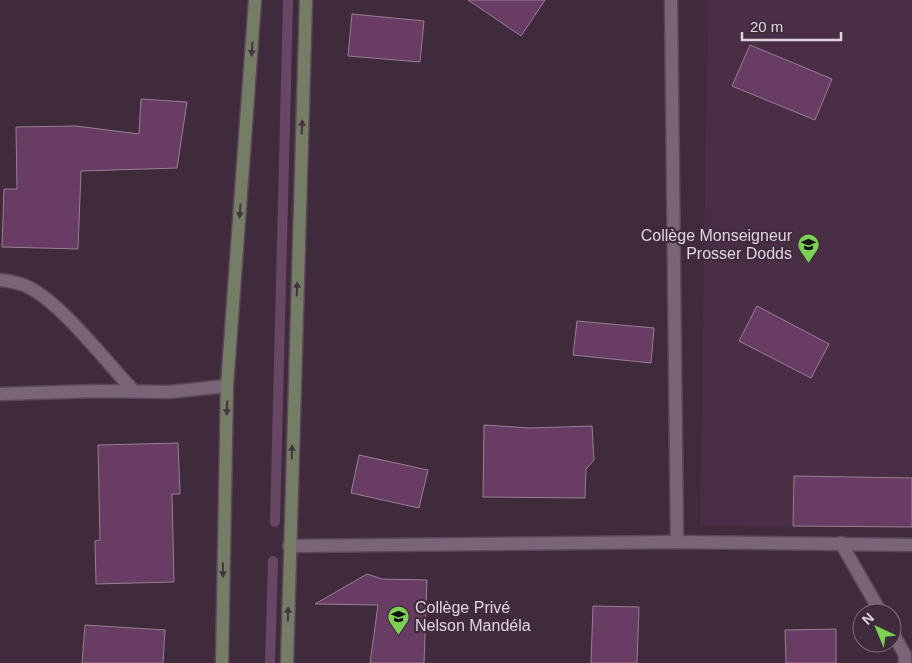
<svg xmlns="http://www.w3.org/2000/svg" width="912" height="663" viewBox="0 0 912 663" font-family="Arial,sans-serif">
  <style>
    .built { fill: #492e45 }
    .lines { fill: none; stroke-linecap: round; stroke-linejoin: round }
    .stream { stroke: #684764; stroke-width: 10 }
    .building { fill: #693c63; stroke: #987f94 }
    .street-casing { stroke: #5b4958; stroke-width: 15 }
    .secondary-casing { stroke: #5b4958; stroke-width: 15 }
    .street { stroke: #7c6478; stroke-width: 12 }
    .secondary { stroke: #767d67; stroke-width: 12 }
    .oneway { fill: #443340 }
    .labels { text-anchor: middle; stroke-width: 4.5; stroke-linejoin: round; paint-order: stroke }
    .poi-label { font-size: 16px; fill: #e2d4df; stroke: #3f2b3c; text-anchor: end }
  </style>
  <rect width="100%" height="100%" fill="#3f2b3c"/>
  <path class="built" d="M708,0H912V527L700,526Z"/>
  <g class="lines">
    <g class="stream">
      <path d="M275,522L288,0"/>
      <path d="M270,663L273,561"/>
    </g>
  </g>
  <g class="building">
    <path d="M468,0H545L521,36Z"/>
    <path d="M352,14L424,21L420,62L348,56Z"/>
    <path d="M750,45L832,79L815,120L732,86Z"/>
    <path d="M141,99L187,102L177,168L81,171L78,249L2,247L4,189H17L16,127L76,126L139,134Z"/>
    <path d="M757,306L829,344L811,378L739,341Z"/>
    <path d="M577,321L654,328L651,363L573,355Z"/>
    <path d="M484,425L530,428L592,426L594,460L586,469L585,498L483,497Z"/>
    <path d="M178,443L180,494H172L174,582L96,584L95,541L100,540L98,445Z"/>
    <path d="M359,455L428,470L419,508L351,493Z"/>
    <path d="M794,476L912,478V527L793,526Z"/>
    <path d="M367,574L382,579L427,580L424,663H370L378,605L315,604Z"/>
    <path d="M593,606L639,607L637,663H591Z"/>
    <path d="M85,625L165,630L163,663H82Z"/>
    <path d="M836,629V663H786L785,630Z"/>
  </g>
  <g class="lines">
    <defs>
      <g id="street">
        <path d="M671,0L677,542"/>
        <path d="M0,280C10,281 21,283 30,288C64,306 106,362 134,391"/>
        <path d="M0,394L96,391L169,392L227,386"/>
        <path d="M841,543L881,613"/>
        <path d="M289,546L677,542L912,545"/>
        <path d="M892,632L905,655V663"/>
      </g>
      <g id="secondary">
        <path d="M222,663L227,386L255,0"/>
        <path d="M287,663L306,0"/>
      </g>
    </defs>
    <use href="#street" class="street-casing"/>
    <use href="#secondary" class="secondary-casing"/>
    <use href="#street" class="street"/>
    <use href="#secondary" class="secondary"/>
  </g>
  <defs><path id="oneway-solid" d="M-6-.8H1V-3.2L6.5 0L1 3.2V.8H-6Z" transform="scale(1.25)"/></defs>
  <g class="oneway">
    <use href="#oneway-solid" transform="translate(252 49) rotate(94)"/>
    <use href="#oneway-solid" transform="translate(302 127) rotate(-88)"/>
    <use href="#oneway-solid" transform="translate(240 211) rotate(94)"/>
    <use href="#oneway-solid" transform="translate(297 289) rotate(-88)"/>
    <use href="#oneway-solid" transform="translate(227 408) rotate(92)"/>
    <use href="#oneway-solid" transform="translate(292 452) rotate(-88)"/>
    <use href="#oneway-solid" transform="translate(223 570) rotate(90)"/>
    <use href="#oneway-solid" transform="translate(288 614) rotate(-89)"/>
  </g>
  <defs>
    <symbol id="school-pin" viewBox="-11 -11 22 30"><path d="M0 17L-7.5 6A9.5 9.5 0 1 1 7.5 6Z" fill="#7cd154" stroke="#3f2b3c"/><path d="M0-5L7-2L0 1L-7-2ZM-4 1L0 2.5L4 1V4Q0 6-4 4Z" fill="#111"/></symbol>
  </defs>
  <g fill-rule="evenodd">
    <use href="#school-pin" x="796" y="232" width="25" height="34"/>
    <use href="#school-pin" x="386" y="604" width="25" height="34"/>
  </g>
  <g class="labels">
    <g class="poi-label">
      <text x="792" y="241">Collège Monseigneur<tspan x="792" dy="18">Prosser Dodds</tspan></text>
      <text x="415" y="613" text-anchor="start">Collège Privé<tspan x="415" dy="18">Nelson Mandéla</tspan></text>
    </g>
  </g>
  <g transform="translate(877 628) rotate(316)"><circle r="24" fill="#3f2b3c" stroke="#806f7d"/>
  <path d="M0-4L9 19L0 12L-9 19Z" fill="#7cd154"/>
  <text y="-8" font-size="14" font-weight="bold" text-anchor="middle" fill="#e2d4df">N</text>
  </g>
  <path d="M742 32v8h99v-8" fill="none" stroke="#e2d4df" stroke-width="2.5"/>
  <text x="750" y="32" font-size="15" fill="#e2d4df" stroke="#3f2b3c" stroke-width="4" paint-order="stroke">20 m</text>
</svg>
